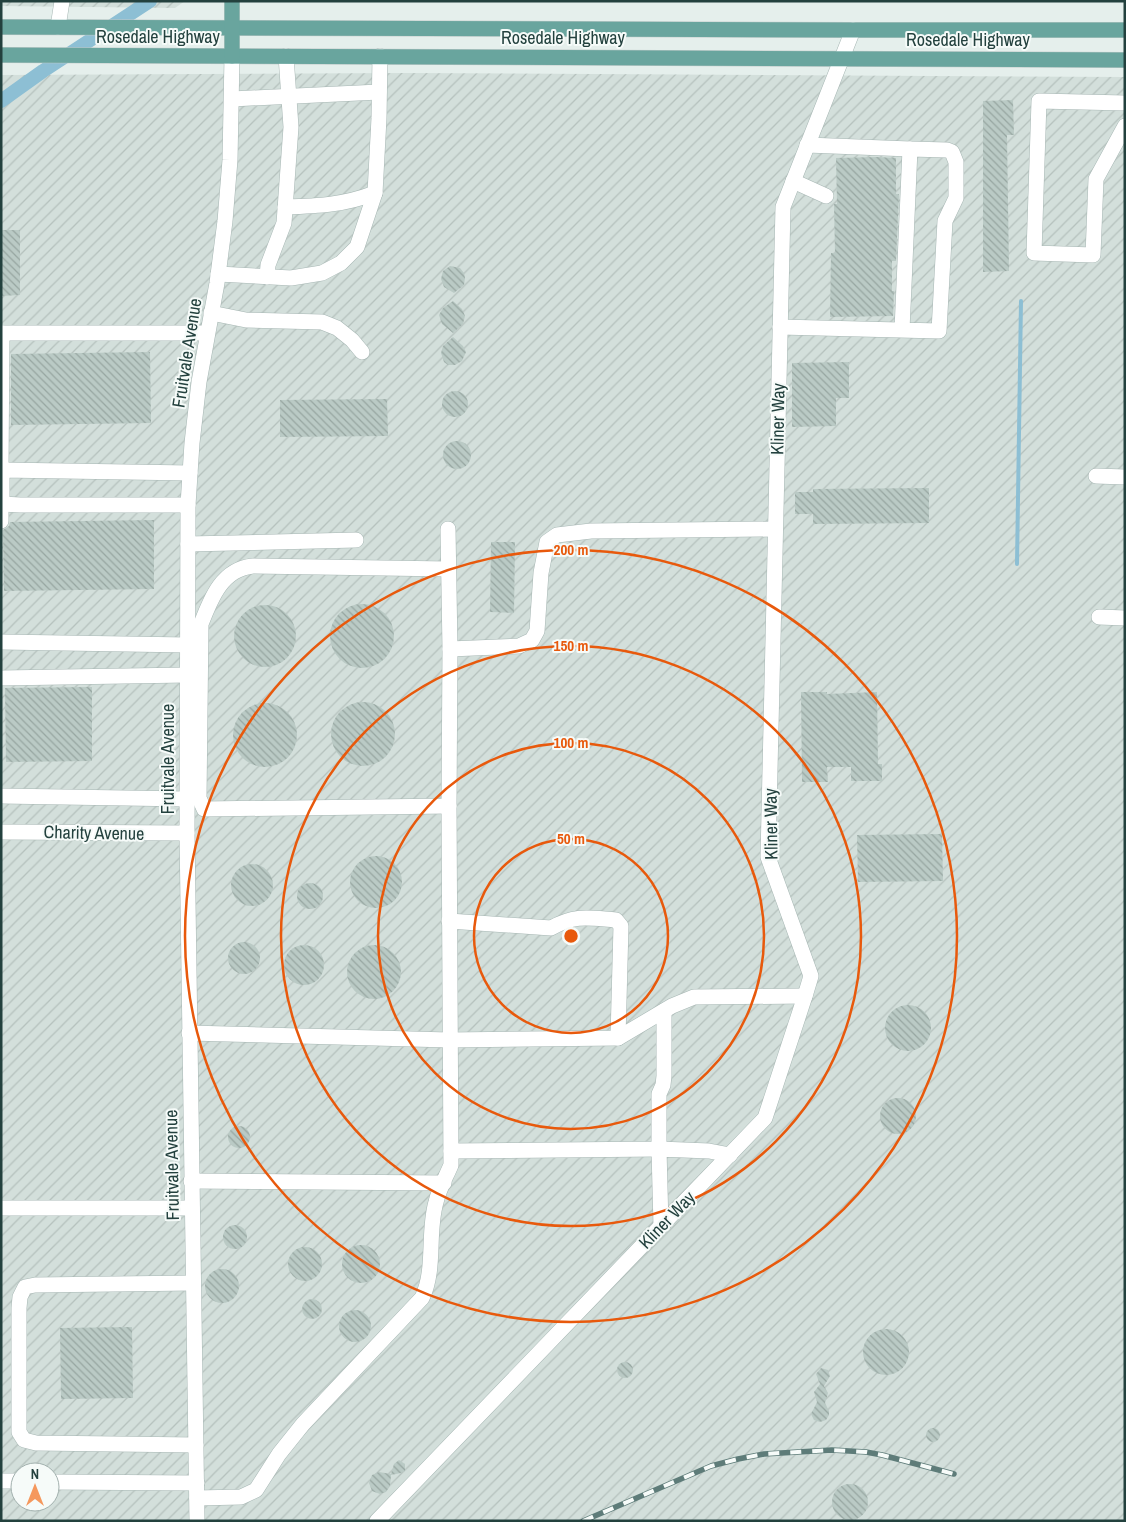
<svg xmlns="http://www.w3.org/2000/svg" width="1126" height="1522" viewBox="0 0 1126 1522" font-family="'Archivo Narrow',sans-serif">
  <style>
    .industrial { fill: url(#industrial-furrows); fill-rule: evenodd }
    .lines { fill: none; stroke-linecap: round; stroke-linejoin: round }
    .stream { stroke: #8dbfd4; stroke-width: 4 }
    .canal { stroke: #8dbfd4; stroke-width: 14 }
    .building { fill: url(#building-back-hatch) }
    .minor-casing { stroke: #a7b7b4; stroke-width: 16 }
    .major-casing { stroke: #c1cac9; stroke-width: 16 }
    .minor { stroke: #fff; stroke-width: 15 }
    .major { stroke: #69a59e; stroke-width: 15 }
    .rail-casing { stroke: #5e7c79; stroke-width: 5.5 }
    .rail { stroke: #f6fbf9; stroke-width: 4; stroke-dasharray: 11; stroke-linecap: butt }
    .ring { fill: none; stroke: #e8590c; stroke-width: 2.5 }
    .labels { text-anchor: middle; stroke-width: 4; stroke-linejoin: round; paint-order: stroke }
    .street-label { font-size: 18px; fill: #23413e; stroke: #f6fbf9 }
    .centre { fill: #e8590c; stroke: #f6fbf9; stroke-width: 2.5 }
    .ring-label { font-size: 15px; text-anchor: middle; font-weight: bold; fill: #e8590c; stroke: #f6fbf9; stroke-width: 4; stroke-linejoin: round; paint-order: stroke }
  </style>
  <defs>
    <pattern id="industrial-furrows" width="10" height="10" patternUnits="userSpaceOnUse" patternTransform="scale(1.25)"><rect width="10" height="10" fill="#d3dfdb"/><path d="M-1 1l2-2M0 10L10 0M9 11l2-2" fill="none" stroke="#b5c1bd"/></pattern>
    <pattern id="building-back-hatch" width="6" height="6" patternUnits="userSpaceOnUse" patternTransform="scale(1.25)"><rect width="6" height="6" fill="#bacac5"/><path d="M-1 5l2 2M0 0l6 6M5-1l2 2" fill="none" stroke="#97a6a1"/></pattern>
  </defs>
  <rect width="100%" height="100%" fill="#e5efec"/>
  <g class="industrial">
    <path d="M1,1H185L175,8L1,6Z"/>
    <path d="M405,73L1125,77V1521H1V75ZM20,1472H50V1502H20Z"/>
  </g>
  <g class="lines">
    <path class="stream" d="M1017,564L1021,301"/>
    <path class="canal" d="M1,101L43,71L150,1"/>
  </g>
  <g class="building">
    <path d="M1013,100L1014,135H1007L1009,271L983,272V101Z"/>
    <path d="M877,157L896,158V194H899L896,261H892V291H894L893,316L830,317L831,253H835L834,204H837L836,158Z"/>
    <path d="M1,230H20V295L1,296Z"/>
    <path d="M450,266L460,268L464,273L465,278L464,285L454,293L444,287L441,279L443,271Z"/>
    <path d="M453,301L462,309L465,316L463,324L453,333L442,324L439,315L443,308Z"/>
    <path d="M453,337L463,346L466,352L462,361L455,365H448L444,362L441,353L443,346Z"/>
    <path d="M150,352L151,423L11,425V354Z"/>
    <path d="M849,362V398H836V426L792,427V363Z"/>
    <circle cx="455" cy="404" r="13"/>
    <path d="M387,399L388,436L280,437V400Z"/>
    <circle cx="457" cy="455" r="14"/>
    <path d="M929,488V523L813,524V514H795V492H813V489Z"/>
    <path d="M154,520V589L4,591L3,530L9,526L10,522Z"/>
    <path d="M491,542H515L514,613L490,612Z"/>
    <circle cx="362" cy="636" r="32"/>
    <circle cx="265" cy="636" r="31"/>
    <path d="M92,687V761L6,762L5,688Z"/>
    <path d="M801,692H827V694L877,692L878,764H882V781H851V767H827L828,782H802Z"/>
    <circle cx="363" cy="734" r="32"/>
    <circle cx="265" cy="735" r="32"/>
    <path d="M942,834L943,881L858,882L857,835Z"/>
    <circle cx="376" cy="882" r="26"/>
    <circle cx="252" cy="885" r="21"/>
    <circle cx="310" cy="896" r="13"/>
    <circle cx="244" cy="958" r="16"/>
    <circle cx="304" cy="965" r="20"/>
    <circle cx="374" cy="972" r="27"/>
    <circle cx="908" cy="1028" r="23"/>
    <circle cx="898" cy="1116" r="18"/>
    <circle cx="239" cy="1137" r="11"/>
    <circle cx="235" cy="1237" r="12"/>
    <circle cx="361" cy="1264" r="19"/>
    <circle cx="305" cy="1264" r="17"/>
    <circle cx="222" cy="1286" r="17"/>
    <circle cx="312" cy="1309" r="10"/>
    <circle cx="355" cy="1326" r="16"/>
    <path d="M132,1327L133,1398L61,1399L60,1328Z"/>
    <circle cx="886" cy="1352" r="23"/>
    <circle cx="625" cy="1370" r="8"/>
    <path d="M821,1368L828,1370L830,1376L824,1386L828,1393L825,1403L829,1411V1415L826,1420L820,1422L814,1420L811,1414L817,1402L814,1392L820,1384L816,1374Z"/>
    <circle cx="933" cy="1435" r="7"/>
    <path d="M399,1460L405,1464V1471L401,1473L391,1475L390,1486L386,1492L380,1494L372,1491L369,1483L372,1475L379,1472L391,1474L394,1464Z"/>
    <circle cx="850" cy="1502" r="18"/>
  </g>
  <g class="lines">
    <defs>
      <g id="minor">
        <path d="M58,27L62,1"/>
        <path d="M232,99L379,92"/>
        <path d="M1125,103L1039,101L1034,253L1093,255L1096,179L1125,126"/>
        <path d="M807,145L910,149"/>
        <path d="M793,181L826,196"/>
        <path d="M285,207C318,206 344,205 375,193"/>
        <path d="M218,274L291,278L322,273L341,263L357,247L375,193L379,118L380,56"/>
        <path d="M267,277L268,265L284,223L291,127L286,56"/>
        <path d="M211,313L246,320L322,322L337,328L352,340L362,352"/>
        <path d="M780,327L939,331L945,221L956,198V162L952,152L947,150L910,149L902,330"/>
        <path d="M1,333H207"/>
        <path d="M1,470L2,333"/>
        <path d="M1096,476L1125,477"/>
        <path d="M1,504V521"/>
        <path d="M188,505H20L2,504V470L190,473"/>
        <path d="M448,529L450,649"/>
        <path d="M188,544L356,540"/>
        <path d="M448,569L253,566C222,569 211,598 201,624L199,798L204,809L449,806L450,649L519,646L532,640L537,631L541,573L547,542L557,535L591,531L775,529"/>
        <path d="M1099,617L1125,618"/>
        <path d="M1,642L188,645"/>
        <path d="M1,678L187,675"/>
        <path d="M1,796L187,799"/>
        <path d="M1,832L187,833"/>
        <path d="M449,921L551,928C576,914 589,918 616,920L621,926L618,1038"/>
        <path d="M189,1033L449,1040L618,1038L672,1006L694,997L805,996"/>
        <path d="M451,1151L659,1149V1094L663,1085L664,1076V1011"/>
        <path d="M191,1181L444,1183"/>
        <path d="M1,1208H192"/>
        <path d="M661,1226L659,1149L709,1151L730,1155"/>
        <path d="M193,1283L35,1285L25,1287L20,1297L19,1308V1432L24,1440L36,1443L196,1445"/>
        <path d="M1,1481H20"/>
        <path d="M50,1482L197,1483"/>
        <path d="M197,1498L241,1497L256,1490L279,1454L303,1424L422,1298C436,1269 427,1233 436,1202C439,1189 446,1177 451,1165L449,806"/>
        <path d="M197,1521L187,833L188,505L192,443L199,382L217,283L225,221L230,160L232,56"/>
        <path d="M377,1521L765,1118L805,996L811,976L768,857L783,207L853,30"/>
      </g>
      <g id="major">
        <path d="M1,27L853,30H1125"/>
        <path d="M1,55L1125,60"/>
        <path d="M232,56V1"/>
      </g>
    </defs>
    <use href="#minor" class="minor-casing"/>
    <use href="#major" class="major-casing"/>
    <use href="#minor" class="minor"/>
    <use href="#major" class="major"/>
    <defs>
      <path id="rail" d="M583,1521L711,1466L738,1459L764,1454L832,1450L866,1452L882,1455L954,1474"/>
    </defs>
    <use href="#rail" class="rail-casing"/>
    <use href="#rail" class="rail"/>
  </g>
  <g class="ring">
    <circle cx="571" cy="936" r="97"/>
    <circle cx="571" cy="936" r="193"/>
    <circle cx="571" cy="936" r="290"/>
    <circle cx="571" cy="936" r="386"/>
  </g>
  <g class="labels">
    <g class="street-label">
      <text x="158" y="43">Rosedale Highway</text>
      <text x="563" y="44">Rosedale Highway</text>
      <text x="968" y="46">Rosedale Highway</text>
      <text transform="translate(187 353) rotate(-81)" y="6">Fruitvale Avenue</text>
      <text transform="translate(778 419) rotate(-89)" y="6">Kliner Way</text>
      <text transform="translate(168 759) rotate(-90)" y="6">Fruitvale Avenue</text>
      <text transform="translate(771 824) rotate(-91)" y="6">Kliner Way</text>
      <text transform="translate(94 833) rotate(1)" y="6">Charity Avenue</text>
      <text transform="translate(172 1165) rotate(-91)" y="6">Fruitvale Avenue</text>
      <text transform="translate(667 1220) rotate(-46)" y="6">Kliner Way</text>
    </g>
  </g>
  <circle cx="571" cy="936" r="8" class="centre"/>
  <g class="ring-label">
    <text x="571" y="555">200 m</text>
    <text x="571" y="651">150 m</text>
    <text x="571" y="748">100 m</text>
    <text x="571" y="844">50 m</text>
  </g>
  <rect width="1126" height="1522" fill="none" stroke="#23413e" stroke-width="5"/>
  <g transform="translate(35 1487)"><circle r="24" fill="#f6fbf9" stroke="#a2b1ae"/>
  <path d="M0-4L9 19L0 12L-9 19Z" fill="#f5985d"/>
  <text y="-8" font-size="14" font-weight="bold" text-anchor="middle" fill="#23413e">N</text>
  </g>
</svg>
